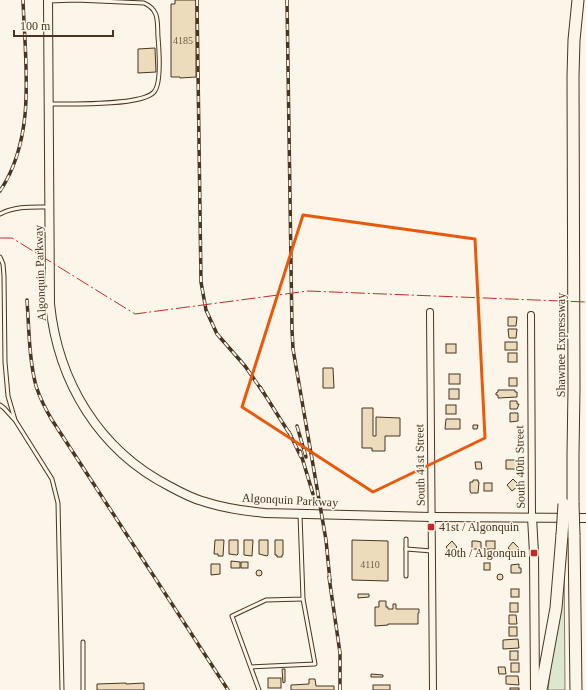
<svg xmlns="http://www.w3.org/2000/svg" width="586" height="690" viewBox="0 0 586 690" font-family="Georgia,serif">
  <style>
    .green { fill: #dce7d0; stroke: #887966 }
    .building { fill: #ecdcbc; stroke: #4a3520 }
    .lines { fill: none; stroke-linecap: round; stroke-linejoin: round }
    .lane-casing { stroke: #4a3520; stroke-width: 5 }
    .street-casing { stroke: #4a3520; stroke-width: 8 }
    .secondary-casing { stroke: #4a3520; stroke-width: 10 }
    .highway-casing { stroke: #4a3520; stroke-width: 13 }
    .lane { stroke: #fbf6e9; stroke-width: 3 }
    .street { stroke: #fbf6e9; stroke-width: 6 }
    .secondary { stroke: #fbf6e9; stroke-width: 8 }
    .highway { stroke: #fbf6e9; stroke-width: 11 }
    .rail-casing { stroke: #4a3520; stroke-width: 3.5 }
    .rail { stroke: #fbf6e9; stroke-width: 2; stroke-dasharray: 6; stroke-linecap: butt }
    .highway-bridge-casing { stroke: #4a3520; stroke-width: 13; stroke-linecap: butt }
    .highway-bridge { stroke: #fbf6e9; stroke-width: 11 }
    .power { stroke: #c62828; stroke-width: 1; stroke-dasharray: 14 3 2 3; stroke-linecap: butt }
    .marked { fill: none; stroke: #e8590c; stroke-width: 3; stroke-linejoin: round }
    .poi-dot { fill: #c62828; stroke: #fbf6e9; stroke-width: 1.5 }
    .labels { text-anchor: middle; stroke-width: 3; stroke-linejoin: round; paint-order: stroke }
    .number-label { font-size: 10px; fill: #725f47 }
    .street-label { font-size: 12px; fill: #4a3520; stroke: #fbf6e9 }
    .poi-label { font-size: 12px; fill: #4a3520; stroke: #fbf6e9; text-anchor: start }
  </style>
  <rect width="100%" height="100%" fill="#fbf6e9"/>
  <path class="green" d="M564,553L565,690H548Z"/>
  <g class="building">
    <path d="M175,0H196V77L180,78V77H171V4H175Z"/>
    <path d="M155,48L156,72L138,73V49Z"/>
    <path d="M508,317H517L516,326H508Z"/>
    <path d="M508,329H517L516,338H509Z"/>
    <rect x="505" y="342" width="12" height="8"/>
    <rect x="446" y="344" width="10" height="9"/>
    <rect x="508" y="353" width="9" height="9"/>
    <path d="M323,368H333L334,388H323Z"/>
    <rect x="449" y="374" width="11" height="10"/>
    <rect x="509" y="378" width="8" height="8"/>
    <rect x="449" y="389" width="10" height="10"/>
    <path d="M498,390H515V392H517V397L498,398V395H496V393L498,392Z"/>
    <path d="M510,401H517V404H519L517,409H510Z"/>
    <rect x="446" y="405" width="10" height="9"/>
    <path d="M362,408H373V436H376V417L400,418V436H385V451H372V448H362Z"/>
    <path d="M510,413H518V421L510,422Z"/>
    <path d="M446,419H460V429H445Z"/>
    <path d="M473,425H478L477,429H473Z"/>
    <path d="M506,460H519L520,466H518V469H506Z"/>
    <path d="M475,462H481L482,469H476Z"/>
    <path d="M513,479L519,485L512,491L507,485Z"/>
    <path d="M473,480H478V482H479L478,493H471L470,491V482H473Z"/>
    <rect x="484" y="483" width="8" height="8"/>
    <path d="M215,540H224L223,556H218V554H214Z"/>
    <path d="M229,540H238V554L237,555L229,554Z"/>
    <path d="M244,540H253L252,556L244,555Z"/>
    <path d="M259,540H268V555L267,556L259,554Z"/>
    <path d="M275,540H283V555H282V557H277V555H275Z"/>
    <path d="M352,540L388,541V581L352,580Z"/>
    <path d="M452,541L457,547L451,553L446,547Z"/>
    <path d="M476,541L481,542V549H472V541Z"/>
    <rect x="486" y="541" width="9" height="8"/>
    <path d="M513,542L519,548L514,553L508,548Z"/>
    <path d="M231,561L240,562V568H231Z"/>
    <rect x="241" y="562" width="7" height="6"/>
    <rect x="484" y="563" width="6" height="7"/>
    <path d="M211,564H220V574L211,575Z"/>
    <path d="M519,564V568H521V573H511V565Z"/>
    <circle cx="259" cy="573" r="3"/>
    <circle cx="500" cy="577" r="3"/>
    <rect x="511" y="589" width="8" height="8"/>
    <path d="M358,594H369V597L358,598Z"/>
    <path d="M379,601H386V607H388V609H393V604H396V609H419V613H418V624H388V625L375,626V607H379Z"/>
    <rect x="510" y="603" width="8" height="9"/>
    <path d="M509,615H516L517,624H509Z"/>
    <rect x="509" y="627" width="8" height="9"/>
    <path d="M518,639L519,648L503,649V640Z"/>
    <rect x="510" y="651" width="8" height="9"/>
    <rect x="511" y="663" width="8" height="9"/>
    <path d="M498,667H505L506,674H499Z"/>
    <path d="M282,669H285V682L283,683Z"/>
    <path d="M371,674L383,675V677H371Z"/>
    <path d="M506,676H518L519,685L506,684Z"/>
    <rect x="268" y="678" width="13" height="10"/>
    <path d="M309,679H315L316,686H334V690H291V685L309,684Z"/>
    <path d="M126,683V684L144,683V690H97V684Z"/>
    <rect x="373" y="685" width="17" height="5"/>
    <rect x="510" y="688" width="9" height="2"/>
  </g>
  <g class="lines">
    <defs>
      <g id="lane">
        <path d="M49,104C70,104 142,106 154,92C162,83 159,49 158,37C157,22 160,10 144,3L76,0L49,1"/>
        <path d="M0,214C15,206 31,207 48,207"/>
        <path d="M0,257L3,264L4,276L5,362L8,396L15,420L52,479L58,503L62,690"/>
        <path d="M0,405L4,408L14,419"/>
        <path d="M406,549L432,551"/>
        <path d="M406,576V539"/>
        <path d="M83,642V690"/>
        <path d="M251,667L315,664L303,599"/>
        <path d="M259,690L232,616L266,600L303,599L300,515"/>
      </g>
      <g id="street">
        <path d="M430,312L433,690"/>
        <path d="M531,315L532,517"/>
      </g>
      <g id="secondary">
        <path d="M48,0L50,304C58,382 99,450 169,486C180,492 191,498 202,501C223,508 244,511 265,513L431,517L586,518"/>
        <path d="M532,517L534,553L535,690"/>
      </g>
      <g id="highway">
        <path d="M573,503V455L574,388L573,76L574,40L578,0"/>
        <path d="M574,535L576,690"/>
        <path d="M541,690L556,608L562,535"/>
      </g>
    </defs>
    <use href="#lane" class="lane-casing"/>
    <use href="#street" class="street-casing"/>
    <use href="#secondary" class="secondary-casing"/>
    <use href="#highway" class="highway-casing"/>
    <use href="#lane" class="lane"/>
    <use href="#street" class="street"/>
    <use href="#secondary" class="secondary"/>
    <use href="#highway" class="highway"/>
    <defs>
      <g id="rail">
        <path d="M197,0L201,282L206,310L217,334L245,366L263,392"/>
        <path d="M287,0L292,330L293,349L326,540L330,581"/>
        <path d="M0,191C37,136 25,63 23,0"/>
        <path d="M27,300C29,328 29,359 36,386C40,398 46,410 52,420L228,690"/>
        <path d="M260,387L291,436"/>
        <path d="M297,426L306,457"/>
        <path d="M289,432L301,457"/>
        <path d="M300,451L313,494"/>
        <path d="M329,577L340,653V690"/>
      </g>
    </defs>
    <use href="#rail" class="rail-casing"/>
    <use href="#rail" class="rail"/>
    <defs>
      <g id="highway-bridge">
        <path d="M573,503L574,535"/>
        <path d="M562,535L564,504"/>
      </g>
    </defs>
    <use href="#highway-bridge" class="highway-bridge-casing"/>
    <use href="#highway-bridge" class="highway-bridge"/>
    <path class="power" d="M0,238H12L135,314L308,291L586,302"/>
  </g>
  <path class="marked" d="M303,215L475,239L485,438L373,492L242,407Z"/>
  <g class="poi-dot">
    <rect x="427" y="523" width="8" height="8" rx="2"/>
    <rect x="530" y="549" width="8" height="8" rx="2"/>
  </g>
  <g class="labels">
    <g class="number-label">
      <text x="183" y="44">4185</text>
      <text x="370" y="568">4110</text>
    </g>
    <g class="street-label">
      <text transform="translate(40 273) rotate(-92)" y="4">Algonquin Parkway</text>
      <text transform="translate(561 345) rotate(-90)" y="4">Shawnee Expressway</text>
      <text transform="translate(420 465) rotate(-91)" y="4">South 41st Street</text>
      <text transform="translate(520 467) rotate(-91)" y="4">South 40th Street</text>
      <text transform="translate(290 500) rotate(3)" y="4">Algonquin Parkway</text>
    </g>
    <g class="poi-label">
      <text x="439" y="531">41st / Algonquin</text>
      <text x="526" y="557" text-anchor="end">40th / Algonquin</text>
    </g>
  </g>
  <path d="M14 30v6h99v-6" fill="none" stroke="#4a3520" stroke-width="2"/>
  <text x="20" y="30" font-size="12" fill="#4a3520" stroke="#fbf6e9" stroke-width="3" paint-order="stroke">100 m</text>
</svg>
